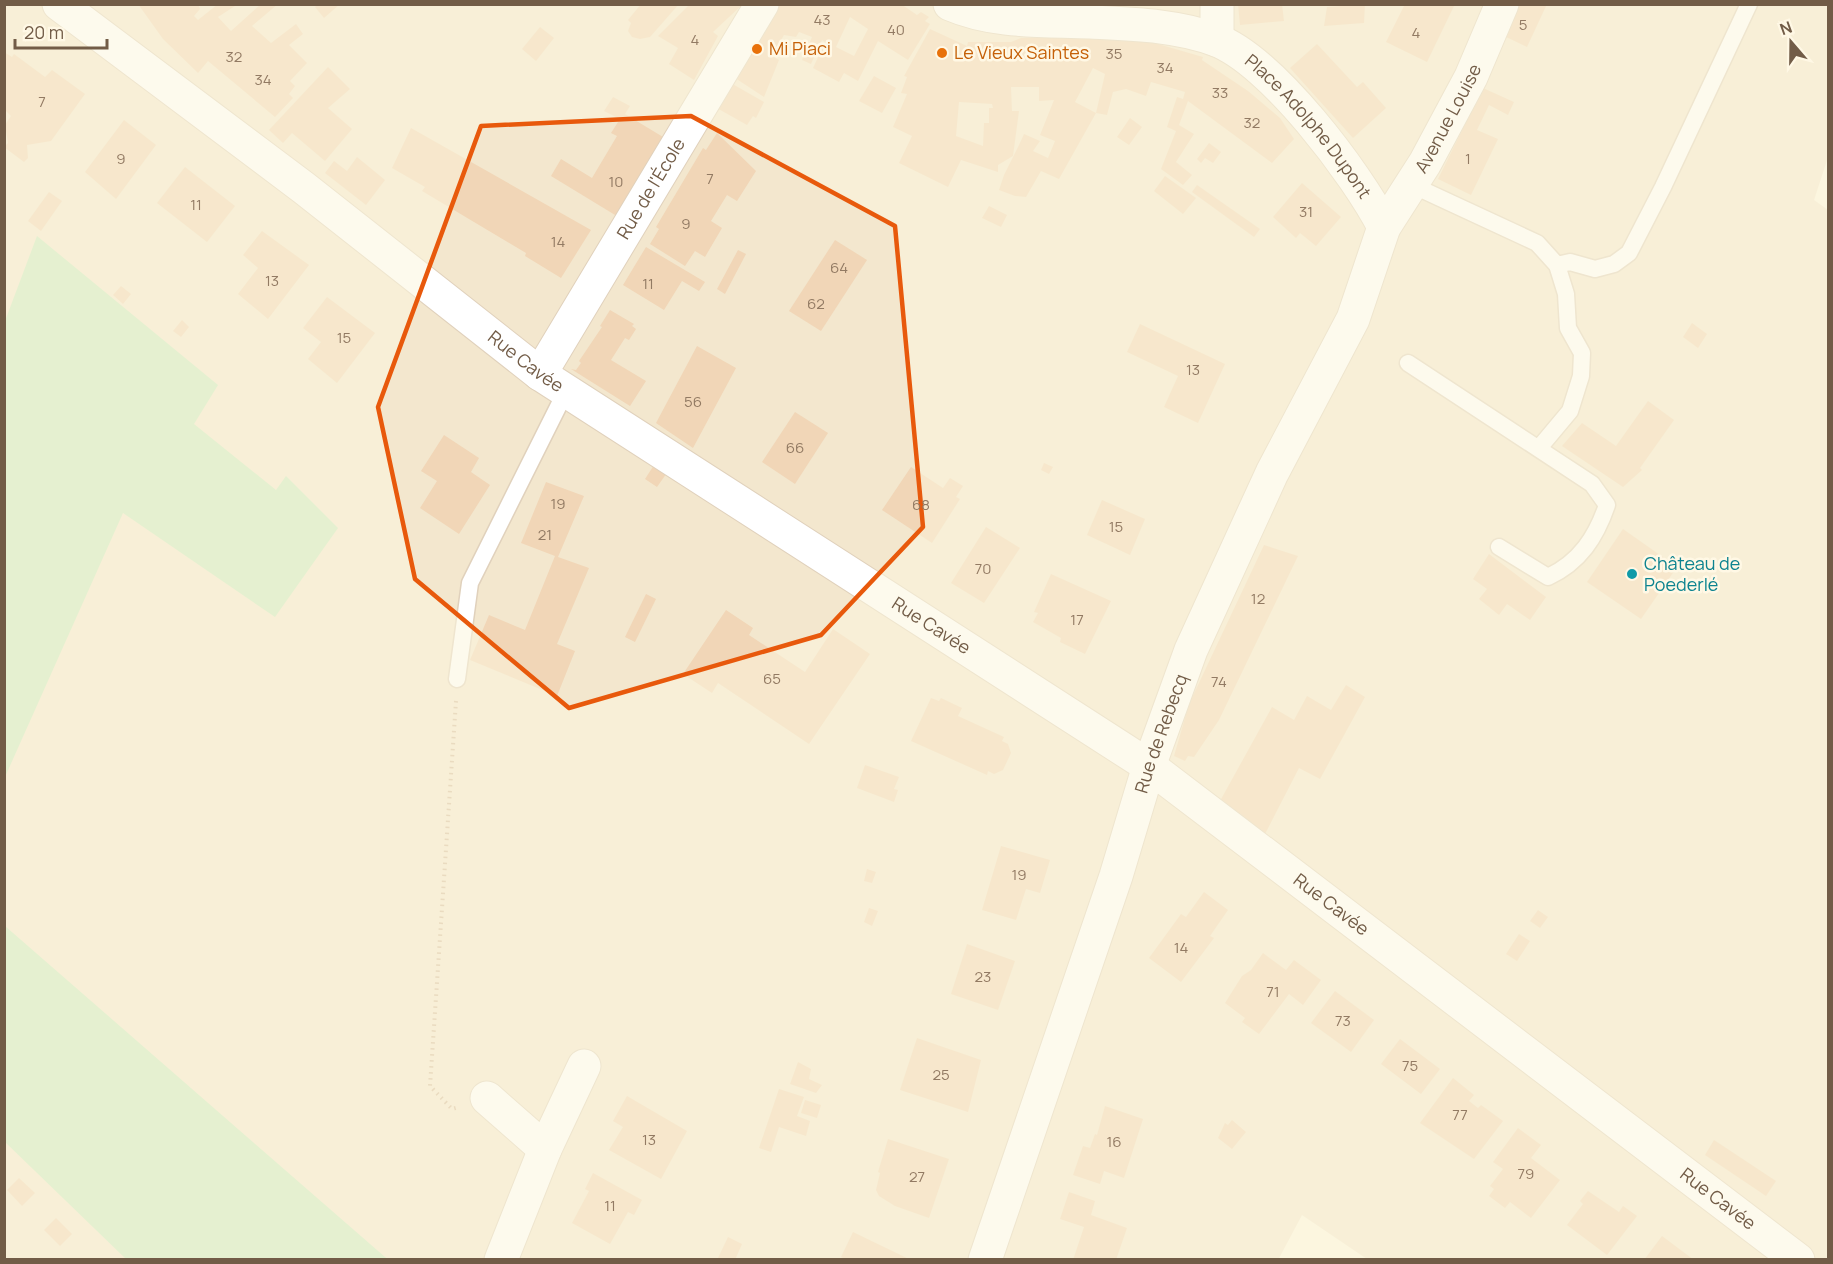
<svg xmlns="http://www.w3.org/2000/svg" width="1833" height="1264" viewBox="0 0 1833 1264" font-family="Manrope,sans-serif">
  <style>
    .residential { fill: #f3e7ce }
    .green { fill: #cae9bf }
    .building { fill: #f1d6b7; fill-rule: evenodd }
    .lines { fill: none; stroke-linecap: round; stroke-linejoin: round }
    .service-casing { stroke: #e0d1bc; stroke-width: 19 }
    .minor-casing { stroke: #e0d1bc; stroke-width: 35 }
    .path { stroke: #d5ba9b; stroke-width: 4; stroke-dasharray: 1.5 4.5; stroke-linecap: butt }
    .service { stroke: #fff; stroke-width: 16 }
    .minor { stroke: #fff; stroke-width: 33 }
    .marked { fill: none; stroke: #e8590c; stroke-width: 4.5; stroke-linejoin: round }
    .food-dot { fill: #e8710a; stroke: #fff8e5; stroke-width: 2 }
    .culture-dot { fill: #0f9aa8; stroke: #fff8e5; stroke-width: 2 }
    .labels { text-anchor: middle; stroke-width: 5; stroke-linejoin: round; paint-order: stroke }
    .number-label { font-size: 15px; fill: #927a63 }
    .food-label { font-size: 18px; fill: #c56008; stroke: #fff8e5; text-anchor: start }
    .street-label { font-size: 18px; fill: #725c47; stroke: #fff8e5 }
    .culture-label { font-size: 18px; fill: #0d838f; stroke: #fff8e5; text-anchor: start }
  </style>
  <rect width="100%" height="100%" fill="#fcf5df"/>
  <path class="residential" d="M5,5H1828V157L1814,200L1828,210V1259H1367L1302,1215L1278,1260H5Z"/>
  <g class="green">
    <path d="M37,236L218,385L194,424L276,490L286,476L338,528L275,617L123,513L5,777V321Z"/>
    <path d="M5,926L385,1257L388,1259H126L5,1142Z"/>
  </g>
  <g class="building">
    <path d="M138,4H198L200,9L194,16L198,20L218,4H233L235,6L218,17L231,31L261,4H278L252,26L271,43L296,24L303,34L289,45L307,63L290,81L295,86L289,94L293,98L275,117L208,61L198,73L163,39Z"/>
    <path d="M318,4H340L324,18L315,7Z"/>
    <path d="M641,4H679L650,37L640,39L632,37L628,31L631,23L628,20Z"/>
    <path d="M690,4H743L713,32L718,36L694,80L669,64L678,48L658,36Z"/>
    <path d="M774,4H901L917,15L921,12L929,17L925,21L930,24L908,60L878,41L858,81L844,73L839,82L813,68L825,42L822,40L811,64L802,60L812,37L799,32L796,37L784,35L772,56L779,60L764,97L732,76ZM850,17L868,29L854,56L836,47Z"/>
    <path d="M1238,4H1282L1284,21L1240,25Z"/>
    <path d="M1365,4L1364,23L1324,26L1327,7Z"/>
    <path d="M1405,4H1455L1427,62L1386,42Z"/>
    <path d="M1519,4H1547L1527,47L1504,36Z"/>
    <path d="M540,27L554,38L536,61L522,49Z"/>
    <path d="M930,29L967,46L968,42H1011L1021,38L1097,37L1151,42L1203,57L1202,60L1248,91L1280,118L1294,139L1272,163L1188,101L1179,125L1194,134L1176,162L1192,175L1183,185L1161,169L1176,131L1167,127L1177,97L1183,99L1185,92L1151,82L1146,96L1126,89L1113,92L1107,115L1096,113L1059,179L1041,171L1026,197L1015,196L999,190L1004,175L1019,145L1024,134L1040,141L1033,151L1048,158L1055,141L1040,135L1054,100L1039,101V87H1011L1012,111H1019L1013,156L998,165V172L961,160L948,187L899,163L912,136L893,127L907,94L901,93L907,77L904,76ZM1093,68L1105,74L1096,113L1075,102ZM959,102L992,104L993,108H989V123H984L983,146L956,136Z"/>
    <path d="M1317,44L1357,87L1363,82L1386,108L1353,138L1290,68Z"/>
    <path d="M4,52L12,57L14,54L45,77L52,70L85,94L51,141L27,145L28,158L24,162L4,147L8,143L5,125L11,116L4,109Z"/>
    <path d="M328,67L350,89L328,108L352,129L325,161L292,133L283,143L269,130Z"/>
    <path d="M874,76L896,88L882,113L859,101Z"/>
    <path d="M729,82L764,102L756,118L753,116L747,125L715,107Z"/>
    <path d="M1483,88L1514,102L1508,115L1489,105L1477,130L1498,139L1471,195L1438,179Z"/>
    <path d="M613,97L630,106L625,114L668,140L620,218L551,176L561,159L592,178L617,136L611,133L620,119L604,111Z"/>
    <path d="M1130,118L1142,127L1129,145L1117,137Z"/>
    <path d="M124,120L156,145L116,199L85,172Z"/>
    <path d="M411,128L591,230L561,278L525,256L526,253L422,191L425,187L392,168Z"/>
    <path d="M717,133L756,171L737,201L727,195L711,221L722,228L705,257L695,251L685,266L650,244L659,229L656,227L703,148L706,150Z"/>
    <path d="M1209,143L1221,152L1213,163L1205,158L1201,163L1197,159Z"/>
    <path d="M357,157L385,180L366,205L325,173L334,161L347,171Z"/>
    <path d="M185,167L235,206L207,242L157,203Z"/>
    <path d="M1165,176L1196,198L1183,214L1154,191Z"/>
    <path d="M1302,183L1341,217L1316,246L1300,233L1296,238L1273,217Z"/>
    <path d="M1197,185L1260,229L1254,237L1192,192Z"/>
    <path d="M49,192L62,201L41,231L28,221Z"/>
    <path d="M989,206L1007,215L1001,227L982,218Z"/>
    <path d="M262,231L309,265L268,319L238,294L258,268L243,255Z"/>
    <path d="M835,240L867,260L821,331L789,311Z"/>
    <path d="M646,247L705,282L699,291L682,281L664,310L623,285Z"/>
    <path d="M738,250L746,254L725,294L717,289Z"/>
    <path d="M121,286L131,294L123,304L113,295Z"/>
    <path d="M327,297L375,333L337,383L308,359L321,342L303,328Z"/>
    <path d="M610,310L634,324L632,326L636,329L629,340L625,338L611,360L646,381L630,406L571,369L576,370L581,363L579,361L602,327L600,326Z"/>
    <path d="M182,320L189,327L181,337L173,331Z"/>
    <path d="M1692,323L1707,334L1698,348L1683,337Z"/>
    <path d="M1140,324L1225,364L1198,423L1164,407L1178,376L1127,352Z"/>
    <path d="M697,346L736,368L693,448L656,423Z"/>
    <path d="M1648,401L1674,420L1640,468L1642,470L1623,487L1562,446L1582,423L1616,446Z"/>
    <path d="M795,412L828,433L795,484L762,462Z"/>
    <path d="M444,435L479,458L471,472L490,485L459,534L420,508L437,481L421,471Z"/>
    <path d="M656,462L669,470L657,487L645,479Z"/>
    <path d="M1044,463L1053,467L1049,474L1041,470Z"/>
    <path d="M911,467L943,488L950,478L963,486L956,497L960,499L932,543L882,510Z"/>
    <path d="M546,482L584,496L558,557L589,568L557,644L575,651L557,696L470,660L489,615L525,630L555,556L521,543Z"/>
    <path d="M1102,500L1145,519L1130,555L1087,535Z"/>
    <path d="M986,527L1020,548L984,603L951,583Z"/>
    <path d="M1623,529L1677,567L1641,619L1587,582Z"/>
    <path d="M1264,545L1298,556L1219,720L1194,757L1188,756L1185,761L1174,756L1189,704Z"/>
    <path d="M1489,554L1546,597L1530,620L1507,604L1499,615L1479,599L1487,589L1473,579Z"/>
    <path d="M1051,574L1111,601L1085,654L1060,642L1061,638L1033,622L1038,613L1034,612Z"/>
    <path d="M646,594L656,599L635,642L625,637Z"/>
    <path d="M726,610L753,628L749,635L805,672L833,629L870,654L809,744L718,683L712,693L683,674Z"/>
    <path d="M1346,685L1365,697L1320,779L1299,768L1265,834L1220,801L1272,707L1294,720L1307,696L1331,710Z"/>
    <path d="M931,698L939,701L941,698L962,708L958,716L1004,737L1002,741L1008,744L1011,753L1003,770L994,774L988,771L987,775L911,741Z"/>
    <path d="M865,765L899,777L894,789L898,790L894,802L857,788Z"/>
    <path d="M1001,846L1050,860L1040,893L1026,889L1016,920L982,910Z"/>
    <path d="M867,869L876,872L872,883L864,881Z"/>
    <path d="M1204,892L1228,910L1210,936L1214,938L1181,982L1149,958L1181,914L1186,917Z"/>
    <path d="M869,908L878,911L872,926L864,922Z"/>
    <path d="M1538,910L1548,917L1540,928L1530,921Z"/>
    <path d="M1519,934L1530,941L1517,961L1506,954Z"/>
    <path d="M967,944L1015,961L998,1010L951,994Z"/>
    <path d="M1263,953L1286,970L1294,960L1321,980L1303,1005L1289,994L1259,1034L1242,1022L1245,1018L1225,1003L1242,976L1251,970Z"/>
    <path d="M1335,991L1374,1020L1351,1052L1311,1023Z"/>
    <path d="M917,1038L981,1060L968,1112L900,1090Z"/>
    <path d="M1400,1039L1440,1069L1421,1094L1381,1064Z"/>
    <path d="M798,1062L811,1069L809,1079L822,1085L816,1093L790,1084Z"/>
    <path d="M1453,1078L1474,1095L1469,1101L1478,1108L1481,1105L1503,1121L1474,1159L1420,1123Z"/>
    <path d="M779,1089L804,1097L797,1116L810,1121L806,1136L779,1127L771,1152L759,1148Z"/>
    <path d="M627,1096L687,1131L661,1179L609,1150L623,1127L613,1121Z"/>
    <path d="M805,1100L821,1105L817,1118L801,1113Z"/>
    <path d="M1105,1106L1143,1119L1124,1178L1104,1171L1100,1184L1073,1175L1083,1146L1090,1148L1095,1134L1097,1135Z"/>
    <path d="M1232,1120L1246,1132L1232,1149L1218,1138L1225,1123L1228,1125Z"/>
    <path d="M1518,1128L1541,1145L1531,1158L1560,1180L1531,1218L1510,1202L1505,1208L1489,1196L1494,1189L1490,1186L1503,1169L1493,1162Z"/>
    <path d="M888,1139L949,1159L929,1218L895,1206L879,1196L876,1190L880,1173L878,1172Z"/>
    <path d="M1714,1140L1776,1181L1766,1196L1705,1155Z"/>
    <path d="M593,1173L642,1200L634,1215L628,1212L610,1244L572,1223L589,1191L585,1189Z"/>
    <path d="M19,1178L35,1193L22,1206L7,1190Z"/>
    <path d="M1588,1191L1619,1212L1623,1206L1637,1216L1607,1255L1567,1225L1583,1204L1580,1201Z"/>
    <path d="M1069,1192L1095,1201L1091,1215L1127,1228L1116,1260H1073L1084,1227L1060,1219Z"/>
    <path d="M56,1218L72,1234L60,1246L44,1230Z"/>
    <path d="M853,1232L911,1260H847L841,1257Z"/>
    <path d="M1662,1236L1694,1260H1644Z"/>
    <path d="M728,1237L742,1244L735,1260H717Z"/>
  </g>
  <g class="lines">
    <defs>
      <g id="service">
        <path d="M1412,185L1537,243L1557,265L1566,294L1568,328L1582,353L1581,376L1570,411L1539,448"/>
        <path d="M1557,265L1570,262L1595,269L1614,264L1629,253L1663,187L1749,4"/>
        <path d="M1408,363L1592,484L1607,505C1596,537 1580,562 1548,577L1499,547"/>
        <path d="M457,679L470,583L566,391"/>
      </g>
      <g id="minor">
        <path id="s1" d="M59,4L304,188L540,374L1149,766L1798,1260"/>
        <path id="s2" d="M950,4C994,23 1043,20 1090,22C1129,24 1178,25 1216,40C1272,61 1357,174 1384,227"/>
        <path d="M1217,4V40"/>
        <path id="s3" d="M540,374L762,4"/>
        <path d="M487,1098L545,1149"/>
        <path d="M501,1260L545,1149L584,1066"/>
        <path id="s4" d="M985,1260L1116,876L1149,766L1191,650L1272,473L1353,319L1384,227L1425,163L1471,77L1502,4"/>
      </g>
    </defs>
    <use href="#service" class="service-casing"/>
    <use href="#minor" class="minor-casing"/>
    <path class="path" d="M456,701L430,1086L452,1109L459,1107"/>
    <use href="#service" class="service"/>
    <use href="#minor" class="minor"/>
  </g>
  <path d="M0 0H1833V1264H0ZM691,116L895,226L923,527L821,635L569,708L415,579L378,407L481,126Z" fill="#fcf5df" fill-opacity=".55" fill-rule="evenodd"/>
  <path class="marked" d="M691,116L895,226L923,527L821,635L569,708L415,579L378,407L481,126Z"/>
  <g class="food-dot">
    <circle cx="757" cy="49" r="6"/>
    <circle cx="942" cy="53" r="6"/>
  </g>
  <circle class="culture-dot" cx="1632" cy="574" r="6"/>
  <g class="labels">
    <g class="number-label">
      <text x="822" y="25">43</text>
      <text x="1523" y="30">5</text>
      <text x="896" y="35">40</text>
      <text x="1416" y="38">4</text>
      <text x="695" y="45">4</text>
      <text x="1114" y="59">35</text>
      <text x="234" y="62">32</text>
      <text x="1165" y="73">34</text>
      <text x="263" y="85">34</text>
      <text x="1220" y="98">33</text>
      <text x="42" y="107">7</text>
      <text x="1252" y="128">32</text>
      <text x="121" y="164">9</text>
      <text x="1468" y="164">1</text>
      <text x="710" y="184">7</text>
      <text x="616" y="187">10</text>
      <text x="196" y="210">11</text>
      <text x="1306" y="217">31</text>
      <text x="686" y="229">9</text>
      <text x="558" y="247">14</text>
      <text x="839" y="273">64</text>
      <text x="272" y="286">13</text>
      <text x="648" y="289">11</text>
      <text x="816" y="309">62</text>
      <text x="344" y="343">15</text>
      <text x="1193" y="375">13</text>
      <text x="693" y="407">56</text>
      <text x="795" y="453">66</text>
      <text x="558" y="509">19</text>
      <text x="921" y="510">68</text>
      <text x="1116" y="532">15</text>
      <text x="545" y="540">21</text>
      <text x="983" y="574">70</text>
      <text x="1258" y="604">12</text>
      <text x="1077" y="625">17</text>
      <text x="772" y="684">65</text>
      <text x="1219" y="687">74</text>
      <text x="1019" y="880">19</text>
      <text x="1181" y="953">14</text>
      <text x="983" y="982">23</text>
      <text x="1273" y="997">71</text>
      <text x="1343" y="1026">73</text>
      <text x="1410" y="1071">75</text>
      <text x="941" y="1080">25</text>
      <text x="1460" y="1120">77</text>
      <text x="649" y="1145">13</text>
      <text x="1114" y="1147">16</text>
      <text x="1526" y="1179">79</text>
      <text x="917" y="1182">27</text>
      <text x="610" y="1211">11</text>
    </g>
    <g class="food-label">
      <text x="769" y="55">Mi Piaci</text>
      <text x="954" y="59">Le Vieux Saintes</text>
    </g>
    <g class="street-label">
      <text dy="6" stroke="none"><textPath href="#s4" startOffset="1236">Avenue Louise</textPath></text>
      <text dy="6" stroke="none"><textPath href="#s2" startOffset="398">Place Adolphe Dupont</textPath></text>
      <text dy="6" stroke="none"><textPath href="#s3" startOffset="216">Rue de l'École</textPath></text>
      <text dy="6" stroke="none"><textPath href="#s1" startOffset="588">Rue Cavée</textPath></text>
      <text dy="6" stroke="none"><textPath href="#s1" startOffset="1072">Rue Cavée</textPath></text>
      <text dy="6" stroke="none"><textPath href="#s4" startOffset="555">Rue de Rebecq</textPath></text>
      <text dy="6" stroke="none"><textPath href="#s1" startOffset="1560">Rue Cavée</textPath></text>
      <text dy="6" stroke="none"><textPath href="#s1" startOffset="2046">Rue Cavée</textPath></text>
    </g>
    <g class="culture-label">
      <text x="1644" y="570">Château de<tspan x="1644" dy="21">Poederlé</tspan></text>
    </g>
  </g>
  <rect width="1833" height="1264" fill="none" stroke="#725c47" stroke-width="12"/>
  <g transform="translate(1791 42) rotate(340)" stroke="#fff8e5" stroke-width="4.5" paint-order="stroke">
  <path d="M0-4.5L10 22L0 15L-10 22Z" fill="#725c47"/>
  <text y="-9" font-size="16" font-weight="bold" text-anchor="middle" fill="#725c47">N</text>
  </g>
  <path d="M15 39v9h92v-9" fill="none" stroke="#725c47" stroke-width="3"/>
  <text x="24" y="39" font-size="18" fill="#725c47" stroke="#fff8e5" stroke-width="4.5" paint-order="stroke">20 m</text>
</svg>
